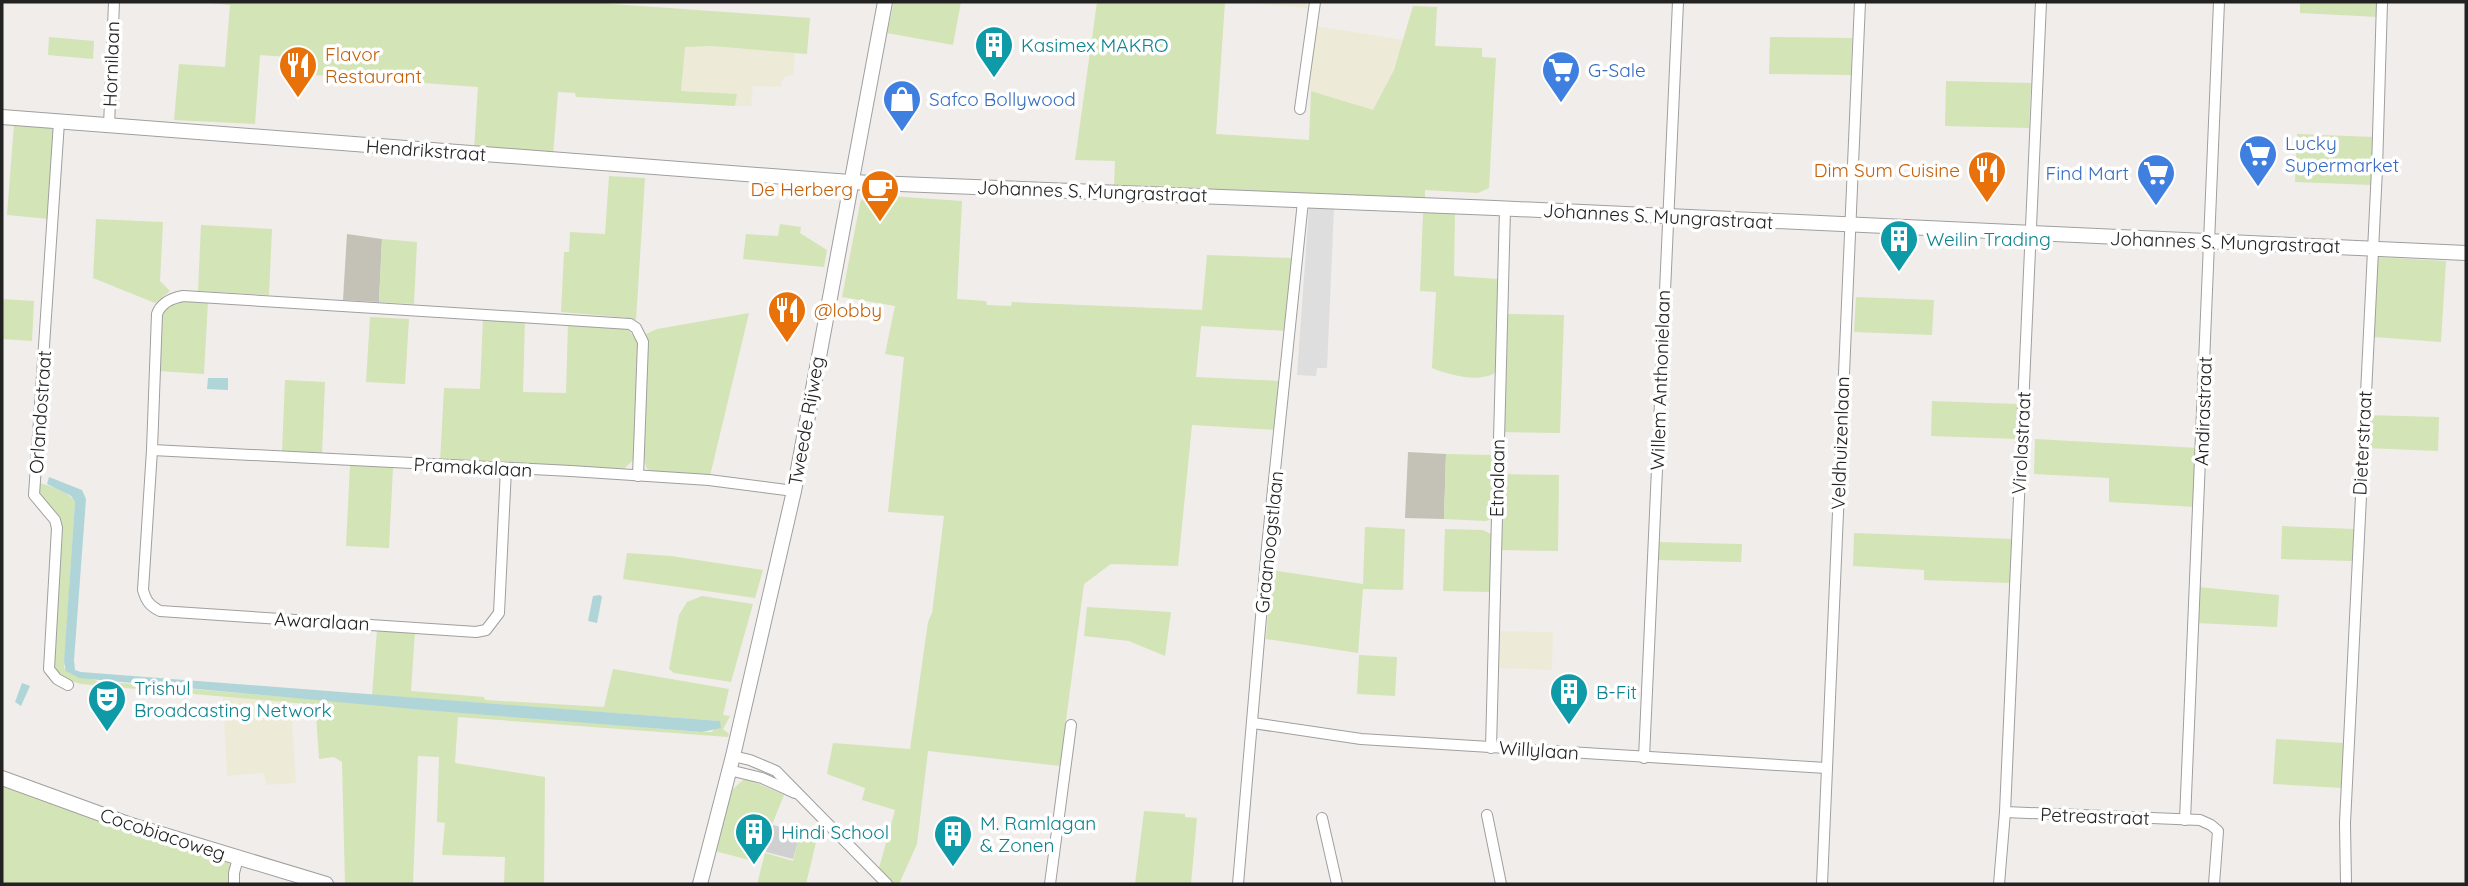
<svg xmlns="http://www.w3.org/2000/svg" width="2468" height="886" viewBox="0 0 2468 886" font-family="Quicksand,sans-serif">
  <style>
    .religious { fill: #d0d0d0 }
    .construction { fill: #c4c2b6 }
    .farmland { fill: #edebd8 }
    .grass { fill: #d3e4b7 }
    .parking { fill: #dedede }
    .water { fill: #b0d5d8 }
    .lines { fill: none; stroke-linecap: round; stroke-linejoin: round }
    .minor-casing { stroke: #9f9f9f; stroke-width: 12 }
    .tertiary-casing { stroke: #9f9f9f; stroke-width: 16 }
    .minor { stroke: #fff; stroke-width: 10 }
    .tertiary { stroke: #fff; stroke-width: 14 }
    .labels { text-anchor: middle; stroke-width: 7; stroke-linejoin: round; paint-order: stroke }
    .culture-label { font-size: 19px; fill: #0d838f; stroke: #fff; text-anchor: start }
    .food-label { font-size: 19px; fill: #c56008; stroke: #fff; text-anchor: start }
    .street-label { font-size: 19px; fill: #222; stroke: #fff }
    .shop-label { font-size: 19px; fill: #366cbe; stroke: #fff; text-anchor: start }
  </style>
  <rect width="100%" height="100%" fill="#f1edea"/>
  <path class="religious" d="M773,825L801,832L793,859L766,852Z"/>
  <g class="construction">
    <path d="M347,234L382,239L379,302L343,300Z"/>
    <path d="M1408,452L1446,454L1444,519L1405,518Z"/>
  </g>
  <g class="farmland">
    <path d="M1240,2H1307V8Z"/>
    <path d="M1316,26L1404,40L1394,70L1373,111L1311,91L1307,85Z"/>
    <path d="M684,46H712L795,53L793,76H787L782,80L781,87L753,86L751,106H735L737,95L681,91Z"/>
    <path d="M1497,631L1553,632L1552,670L1497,668Z"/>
    <path d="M223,697L291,703L296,783L267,785L263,773L227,776Z"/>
  </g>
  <g class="grass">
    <path d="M198,2H584L810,18L807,54L712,46L685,47L681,91L737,94L735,106L576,97L575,93L558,92L553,156L474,150L478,87L314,75L315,59L260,55L255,124L174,120L179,64L225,67L230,5Z"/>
    <path d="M894,2H961L953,45L887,33Z"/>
    <path d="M1097,2H1225L1216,134L1309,140L1311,91L1373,110L1394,70L1413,6L1437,7L1435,46L1482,48V57L1496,58L1489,188L1478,193L1425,190V200L1114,187L1115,161L1075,160Z"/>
    <path d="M2300,2H2378V17L2300,13Z"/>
    <path d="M49,37L94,41L93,59L48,55Z"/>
    <path d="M1770,37L1852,38L1851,75L1769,74Z"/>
    <path d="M1946,81L2031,83L2029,128L1945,126Z"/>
    <path d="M14,124L49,127L54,131L49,219L7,215Z"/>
    <path d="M2297,134L2374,137L2372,185L2295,182Z"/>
    <path d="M609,176L645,178L636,320L628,318L561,312L564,252H569L570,232L605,234Z"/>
    <path d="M875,195L962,201L957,299L986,301L987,305L1011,306L1012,302L1202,310L1207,255L1293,258L1287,331L1201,326L1196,377L1282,381L1277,430L1192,425L1178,566L1111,564L1084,584L1060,766L928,751L917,844L899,884H894L879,868L895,810L862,800L865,788L827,774L833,743L910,749L928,622L932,613L944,516L888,512L904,357L885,354L895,306L842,297L860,203L862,199Z"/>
    <path d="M1423,212L1455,213L1454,276L1498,279L1496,366L1495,373C1478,383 1449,375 1432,368L1436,292L1420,291Z"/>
    <path d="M96,219L163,222L160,281L170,291L155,303L93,278Z"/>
    <path d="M780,224L801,227L800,233L827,250L824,267L743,259L746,234L778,236Z"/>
    <path d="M201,225L272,229L269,295L198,291Z"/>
    <path d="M382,239L417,242L414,304L379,302Z"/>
    <path d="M2376,257L2446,261L2441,342L2373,337Z"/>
    <path d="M1856,297L1934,300L1932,335L1854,332Z"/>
    <path d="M2,299L34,301L32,341L2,339Z"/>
    <path d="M178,300L208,301L204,374L158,371L162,310Z"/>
    <path d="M749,313L710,476L650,472L646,467L644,457L648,347L646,334L657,329Z"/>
    <path d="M1506,314L1564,315L1560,433L1502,432Z"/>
    <path d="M370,317L409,319L405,384L366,382Z"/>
    <path d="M483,317L525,319L523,392L566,393L568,323L626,327L640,345L634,459L623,470L440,462L444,388L480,389Z"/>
    <path d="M285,380L325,382L322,454L282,452Z"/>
    <path d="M1932,401L2018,404L2017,439L1931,436Z"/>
    <path d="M2367,415L2439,417L2438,451L2366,448Z"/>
    <path d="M2035,439L2198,448L2195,507L2109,502V478L2034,474Z"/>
    <path d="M1446,454L1494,455L1491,519L1486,521L1444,519Z"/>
    <path d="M350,465L393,468L389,548L346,546Z"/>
    <path d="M1502,474L1559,475L1558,551L1500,550Z"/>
    <path d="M39,483C49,485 70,493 75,502L64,668L97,681L702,732H712L720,721L372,695L377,630L415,632L411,691L484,697L485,700L604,707L613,669L729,689L723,715L730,716L723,729L729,734L728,737L458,717L455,763L545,777L544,884H504L505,857L442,855L445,823L437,822L439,757L418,756L413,884H345L342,762L334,757L319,759L316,714L318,712V705L81,684L68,680L54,671L57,517L50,505L38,495Z"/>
    <path d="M2282,526L2354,529L2353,561L2281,559Z"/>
    <path d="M1365,527L1405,529L1403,590L1363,589L1358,653L1266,639L1271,570L1363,584Z"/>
    <path d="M1445,529L1483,530L1491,534V592L1443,591Z"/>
    <path d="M1854,533L2013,539L2011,583L1924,580V570L1853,566Z"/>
    <path d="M1657,542L1742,544L1741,562L1656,560Z"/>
    <path d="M627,553L671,556L763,570L755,598L623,579Z"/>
    <path d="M2199,587L2279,595L2277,627L2197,623Z"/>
    <path d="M702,596L753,604L731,682L674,673L669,669L679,615L687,602Z"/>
    <path d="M1087,607L1171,612L1165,656L1129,641L1084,636Z"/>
    <path d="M1359,655L1397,657L1395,696L1357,694Z"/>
    <path d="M2276,739L2344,743L2342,788L2273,784Z"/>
    <path d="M743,780H750L784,795L769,832L758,830L749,860L715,851L732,790Z"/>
    <path d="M2,784L226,860L232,867L230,884H2Z"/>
    <path d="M1144,811L1185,814V817L1197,818L1191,884H1135Z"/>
    <path d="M801,831L818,834L806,884H757L765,853L793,861Z"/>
  </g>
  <path class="parking" d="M1309,208L1334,209L1327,368H1317L1316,376L1297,375Z"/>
  <g class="water">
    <path d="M208,378H228V390L207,389Z"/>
    <path d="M49,477L82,490L86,499L74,660L75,670L81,672L720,721L721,728L702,732L424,710L79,678L66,671L64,662L75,502L71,496L47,484Z"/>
    <path d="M600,595L602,597L597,623L588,621L593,596Z"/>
    <path d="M22,683L30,686L21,706L15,702Z"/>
  </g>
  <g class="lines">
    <defs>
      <g id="minor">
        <path d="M1300,109L1315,2"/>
        <path d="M59,122L34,495L55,520L57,528L49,669L57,679L68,685"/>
        <path d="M109,126L114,2"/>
        <path d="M152,450L571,471L709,480L794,491"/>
        <path d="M506,469L499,613L486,630L476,632L160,611C150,606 146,601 143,590L152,450L157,314C161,303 172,298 183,296L630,324L636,328L643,342L638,476"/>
        <path d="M1253,723L1361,739L1826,768"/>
        <path d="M1491,748L1505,209"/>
        <path d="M733,756L750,760L776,771L887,884"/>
        <path d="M1644,758L1678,2"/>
        <path d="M729,770L762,778L795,793"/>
        <path d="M2005,812L2200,820L2211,825L2218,831L2214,884"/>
        <path d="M1487,815L1501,884"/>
        <path d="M1322,818L1337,884"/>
        <path d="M2185,820L2219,2"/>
        <path d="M234,884V873L238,858"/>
        <path d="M1050,884L1071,725"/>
        <path d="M1238,884L1267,547L1303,201"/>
        <path d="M1822,884L1860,2"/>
        <path d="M1999,884L2005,812L2041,2"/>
        <path d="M2346,884L2345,823L2377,169L2382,2"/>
      </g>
      <g id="tertiary">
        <path d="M2,117L850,182L1495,208L2466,253"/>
        <path d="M2,778L131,825L326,884"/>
        <path d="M700,884L733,756L794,491L885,2"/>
      </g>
    </defs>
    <use href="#minor" class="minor-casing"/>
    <use href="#tertiary" class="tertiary-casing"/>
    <use href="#minor" class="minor"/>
    <use href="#tertiary" class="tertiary"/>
  </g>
  <defs>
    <symbol id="building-pin" viewBox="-11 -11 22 30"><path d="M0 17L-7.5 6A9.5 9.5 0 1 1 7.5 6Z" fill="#0f9aa8" stroke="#fff"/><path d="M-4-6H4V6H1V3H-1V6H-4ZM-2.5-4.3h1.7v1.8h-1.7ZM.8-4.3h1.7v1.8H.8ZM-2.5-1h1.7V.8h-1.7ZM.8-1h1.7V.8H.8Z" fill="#fff"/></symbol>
    <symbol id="restaurant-pin" viewBox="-11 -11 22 30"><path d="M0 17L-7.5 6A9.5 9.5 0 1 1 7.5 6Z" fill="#e8710a" stroke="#fff"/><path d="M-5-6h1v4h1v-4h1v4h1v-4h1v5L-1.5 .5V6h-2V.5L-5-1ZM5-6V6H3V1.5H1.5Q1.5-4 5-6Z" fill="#fff"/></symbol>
    <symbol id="supermarket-pin" viewBox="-11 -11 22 30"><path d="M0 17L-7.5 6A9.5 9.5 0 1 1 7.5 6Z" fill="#3f7fe0" stroke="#fff"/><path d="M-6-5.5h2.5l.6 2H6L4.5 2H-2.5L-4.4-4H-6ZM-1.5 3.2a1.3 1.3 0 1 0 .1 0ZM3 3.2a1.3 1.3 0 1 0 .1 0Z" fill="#fff"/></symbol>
    <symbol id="shop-pin" viewBox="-11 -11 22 30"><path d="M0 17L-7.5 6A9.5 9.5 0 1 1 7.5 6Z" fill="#3f7fe0" stroke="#fff"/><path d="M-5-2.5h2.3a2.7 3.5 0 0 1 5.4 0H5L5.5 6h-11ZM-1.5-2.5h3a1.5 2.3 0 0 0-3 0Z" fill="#fff"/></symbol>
    <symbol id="cafe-pin" viewBox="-11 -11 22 30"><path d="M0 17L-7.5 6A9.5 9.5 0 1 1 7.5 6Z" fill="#e8710a" stroke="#fff"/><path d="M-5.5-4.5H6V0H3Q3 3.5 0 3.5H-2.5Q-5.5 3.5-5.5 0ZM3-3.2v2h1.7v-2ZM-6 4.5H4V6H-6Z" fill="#fff"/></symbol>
    <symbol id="theatre-pin" viewBox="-11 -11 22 30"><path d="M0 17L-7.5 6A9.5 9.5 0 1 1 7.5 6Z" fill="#0f9aa8" stroke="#fff"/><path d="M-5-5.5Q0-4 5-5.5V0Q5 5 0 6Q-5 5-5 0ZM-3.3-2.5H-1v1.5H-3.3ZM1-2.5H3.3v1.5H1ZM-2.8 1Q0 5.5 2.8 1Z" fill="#fff"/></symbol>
  </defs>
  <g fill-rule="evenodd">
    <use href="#building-pin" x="972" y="23" width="44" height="60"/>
    <use href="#restaurant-pin" x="276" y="43" width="44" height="60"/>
    <use href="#supermarket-pin" x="1539" y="48" width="44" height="60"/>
    <use href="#shop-pin" x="880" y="77" width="44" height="60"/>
    <use href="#supermarket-pin" x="2236" y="132" width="44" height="60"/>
    <use href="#restaurant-pin" x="1965" y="148" width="44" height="60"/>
    <use href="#supermarket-pin" x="2134" y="151" width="44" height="60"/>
    <use href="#cafe-pin" x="858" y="167" width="44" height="60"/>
    <use href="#building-pin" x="1877" y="217" width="44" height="60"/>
    <use href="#restaurant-pin" x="765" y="288" width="44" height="60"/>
    <use href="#building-pin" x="1547" y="670" width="44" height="60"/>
    <use href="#theatre-pin" x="85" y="677" width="44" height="60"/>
    <use href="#building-pin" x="732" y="810" width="44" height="60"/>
    <use href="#building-pin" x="931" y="812" width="44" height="60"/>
  </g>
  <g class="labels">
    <g class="culture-label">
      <text x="1021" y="52">Kasimex MAKRO</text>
      <text x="1926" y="246">Weilin Trading</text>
      <text x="134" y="695">Trishul<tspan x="134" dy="22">Broadcasting Network</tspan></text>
      <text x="1596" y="699">B-Fit</text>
      <text x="980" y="830">M. Ramlagan<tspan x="980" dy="22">&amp; Zonen</tspan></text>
      <text x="781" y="839">Hindi School</text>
    </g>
    <g class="food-label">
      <text x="325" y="61">Flavor<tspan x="325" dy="22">Restaurant</tspan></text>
      <text x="1960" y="177" text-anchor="end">Dim Sum Cuisine</text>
      <text x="853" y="196" text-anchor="end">De Herberg</text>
      <text x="814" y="317">@lobby</text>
    </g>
    <g class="street-label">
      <text transform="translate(111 64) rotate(-88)" y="7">Hornilaan</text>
      <text transform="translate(426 150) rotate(4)" y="7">Hendrikstraat</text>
      <text transform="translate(1092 191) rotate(2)" y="7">Johannes S. Mungrastraat</text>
      <text transform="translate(1658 216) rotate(3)" y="7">Johannes S. Mungrastraat</text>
      <text transform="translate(2225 242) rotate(2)" y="7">Johannes S. Mungrastraat</text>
      <text transform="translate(1660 380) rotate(-88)" y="7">Willem Anthonielaan</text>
      <text transform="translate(2203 411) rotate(-88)" y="7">Andirastraat</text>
      <text transform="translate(40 412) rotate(-86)" y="7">Orlandostraat</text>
      <text transform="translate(806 421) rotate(-80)" y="7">Tweede Rijweg</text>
      <text transform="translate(1840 443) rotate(-88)" y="7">Veldhuizenlaan</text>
      <text transform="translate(2021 443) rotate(-87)" y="7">Virolastraat</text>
      <text transform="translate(2362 443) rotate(-87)" y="7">Dieterstraat</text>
      <text transform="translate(473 467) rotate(3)" y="7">Pramakalaan</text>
      <text transform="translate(1497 478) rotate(-89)" y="7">Etnalaan</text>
      <text transform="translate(1269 542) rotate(-84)" y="7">Graanoogstlaan</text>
      <text transform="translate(322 621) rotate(3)" y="7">Awaralaan</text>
      <text transform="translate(1539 750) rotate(4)" y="7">Willylaan</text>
      <text transform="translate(2095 816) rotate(2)" y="7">Petreastraat</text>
      <text transform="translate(163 834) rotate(18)" y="7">Cocobiacoweg</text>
    </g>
    <g class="shop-label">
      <text x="1588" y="77">G-Sale</text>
      <text x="929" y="106">Safco Bollywood</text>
      <text x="2285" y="150">Lucky<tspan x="2285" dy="22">Supermarket</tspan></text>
      <text x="2129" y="180" text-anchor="end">Find Mart</text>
    </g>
  </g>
  <rect width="2468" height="886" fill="none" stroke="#222222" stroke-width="7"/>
</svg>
